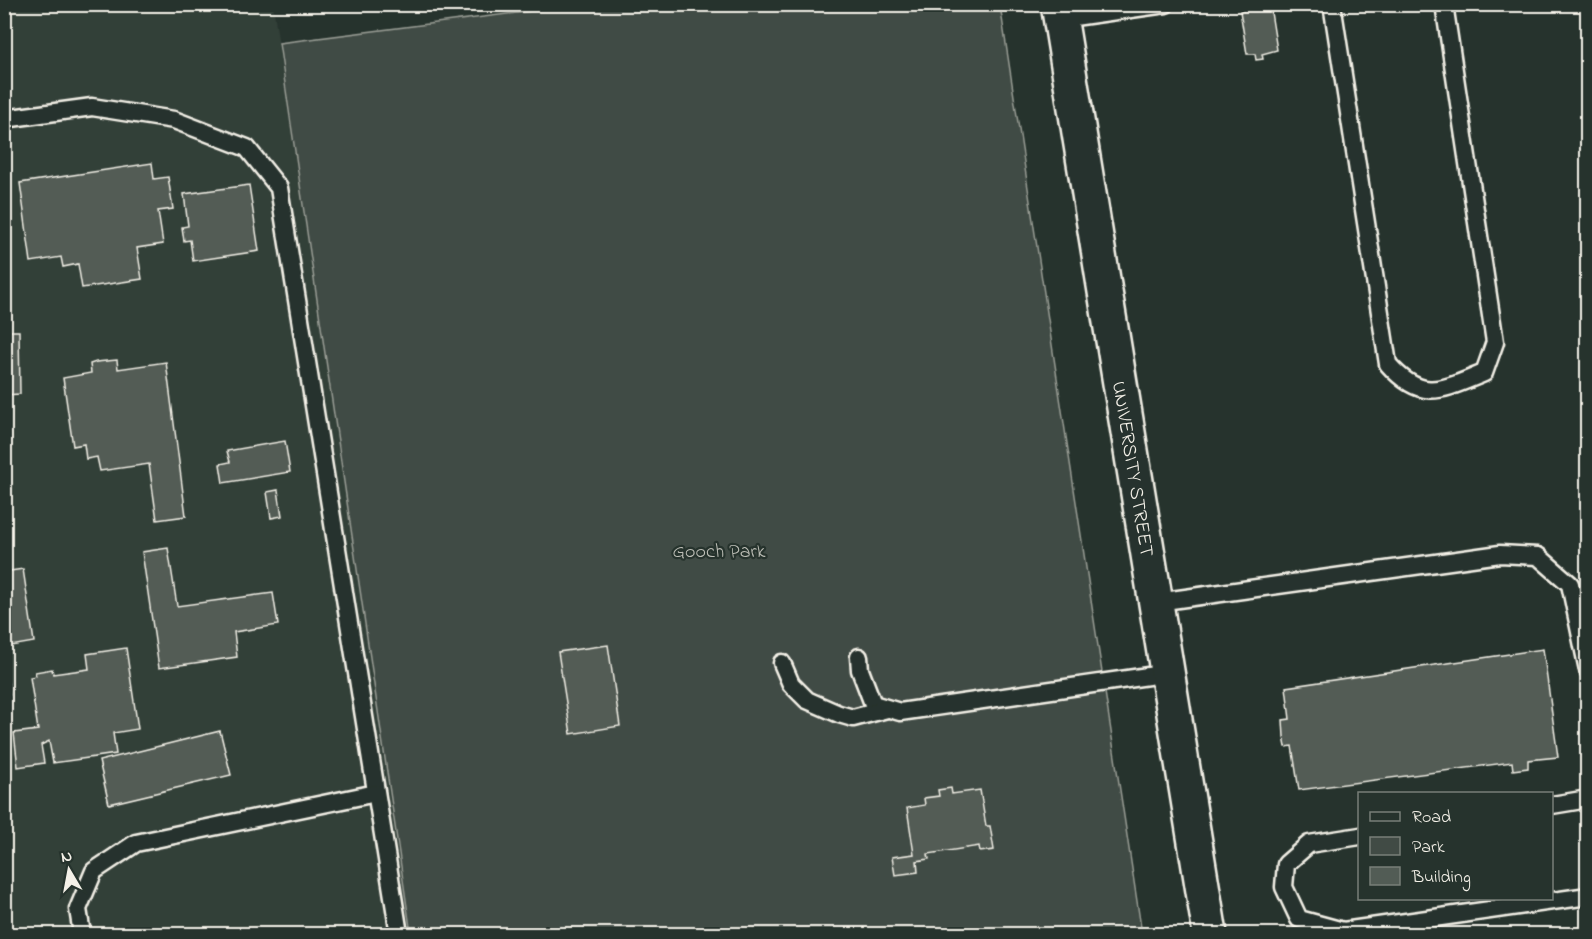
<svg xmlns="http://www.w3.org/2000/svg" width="1592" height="939" viewBox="0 0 1592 939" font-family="'Indie Flower',sans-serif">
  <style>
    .built { fill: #333f39 }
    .green { fill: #414b45; stroke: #9a9e96; stroke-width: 1.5 }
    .building { fill: #525c55; stroke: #f4f1e8; stroke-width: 1.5 }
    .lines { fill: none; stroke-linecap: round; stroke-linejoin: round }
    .lane-casing { stroke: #f4f1e8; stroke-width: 21 }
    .secondary-casing { stroke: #f4f1e8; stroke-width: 38 }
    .lane { stroke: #26332d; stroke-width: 16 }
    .secondary { stroke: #26332d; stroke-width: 33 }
    .labels { text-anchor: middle; stroke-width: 4.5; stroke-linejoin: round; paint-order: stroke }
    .street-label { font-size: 20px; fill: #f4f1e8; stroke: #26332d }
    .park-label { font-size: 20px; fill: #bebfb7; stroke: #26332d }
  </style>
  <rect width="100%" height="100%" fill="#26332d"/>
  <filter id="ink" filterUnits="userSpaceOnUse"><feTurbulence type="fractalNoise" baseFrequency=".0167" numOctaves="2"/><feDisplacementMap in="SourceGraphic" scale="12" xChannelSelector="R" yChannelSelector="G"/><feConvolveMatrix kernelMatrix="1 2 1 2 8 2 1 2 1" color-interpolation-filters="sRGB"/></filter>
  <g filter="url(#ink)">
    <path class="built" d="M5,5H273L411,934H5Z"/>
    <path class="green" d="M587,4L1000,5L1142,934H411L279,43Z"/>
    <g class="building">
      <path d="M1270,6L1277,50L1262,54L1263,59L1256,60L1255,54H1247L1240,11Z"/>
      <path d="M152,163L154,179L168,177L173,209L158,211L163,244L137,248L142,279L82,288L78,264L63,267L61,257L31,262L20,183Z"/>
      <path d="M249,185L259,251L193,261L190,240L184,241L182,227L188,226L184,194Z"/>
      <path d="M4,331H19L20,394L4,395Z"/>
      <path d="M117,360L118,369L166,362L186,516L157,520L149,464L100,471L97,457L86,459L84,444L73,446L63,378L91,373L90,364L96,362Z"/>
      <path d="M285,441L290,472L223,483L220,464L230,462L227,451Z"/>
      <path d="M278,490L282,516L271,518L267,492Z"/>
      <path d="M168,548L177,606L273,593L278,625L234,632L237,657L159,668L142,552Z"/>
      <path d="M23,569L34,642L11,646L4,604V572Z"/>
      <path d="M608,645L620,726L571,734L558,652Z"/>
      <path d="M126,648L138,729L113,733L116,754L53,763L49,741L41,745L44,763L18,767L14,733L38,730L30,677L36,676L35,672L52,669L53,674L89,669L87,654Z"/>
      <path d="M1543,649L1558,757L1528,760V768L1513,770L1512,762L1299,790L1292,746L1286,747L1284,737L1283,720L1290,719L1286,687Z"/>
      <path d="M4,657L9,694H4Z"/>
      <path d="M220,731L231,775L109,804L99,761Z"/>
      <path d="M951,788L952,794L980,790L986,826H990L994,850L980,852L979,846L928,854L929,859L917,861L918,872L895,875L892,857L914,854L907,808L925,805L924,798L939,796L938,790Z"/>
    </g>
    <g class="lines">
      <defs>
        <g id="lane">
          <path d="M1332,4L1388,364C1422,403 1442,390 1484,373L1495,342L1444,4"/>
          <path d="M1060,19L1166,4"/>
          <path d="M4,119L92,107L174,120L247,148L279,188L399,934"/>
          <path d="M1157,602L1500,554L1538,556L1570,584L1588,670"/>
          <path d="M859,657L860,670L873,704L900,712L1169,673"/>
          <path d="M782,663L791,684L807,700L839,714L853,718L887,709"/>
          <path d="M1552,805L1588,799"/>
          <path d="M1360,836L1309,844L1286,864L1284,887L1299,919L1343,931L1588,896"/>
          <path d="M82,934L78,909L94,871L136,843L376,793"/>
        </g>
        <g id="secondary">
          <path id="s1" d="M1058,4L1210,934"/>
        </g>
      </defs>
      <use href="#lane" class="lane-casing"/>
      <use href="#secondary" class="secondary-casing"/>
      <use href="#lane" class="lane"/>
      <use href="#secondary" class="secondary"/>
    </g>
  </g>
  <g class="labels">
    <g class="street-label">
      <text dy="7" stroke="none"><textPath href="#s1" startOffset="471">UNIVERSITY STREET</textPath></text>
    </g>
    <g class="park-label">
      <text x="719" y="557">Gooch Park</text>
    </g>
  </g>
  <rect width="1592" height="939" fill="none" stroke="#26332d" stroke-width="24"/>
  <rect x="12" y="12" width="1568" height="915" fill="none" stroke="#f4f1e8" stroke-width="2" filter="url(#ink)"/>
  <rect x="1358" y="792" width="195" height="108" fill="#26332d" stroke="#787f78" stroke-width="1.5"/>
  <rect x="1370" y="812" width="30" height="9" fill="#26332d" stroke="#787f78" stroke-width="1.5"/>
  <text x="1412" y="822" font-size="18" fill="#f4f1e8">Road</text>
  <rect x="1370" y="837" width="30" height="18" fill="#414b45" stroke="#787f78" stroke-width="1.5"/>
  <text x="1412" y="852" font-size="18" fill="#f4f1e8">Park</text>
  <rect x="1370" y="867" width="30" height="18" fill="#525c55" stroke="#787f78" stroke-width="1.5"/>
  <text x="1412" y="882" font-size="18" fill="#f4f1e8">Building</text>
  <g transform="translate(69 870) rotate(350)" stroke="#26332d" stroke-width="4.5" paint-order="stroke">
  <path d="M0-4.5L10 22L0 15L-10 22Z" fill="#f4f1e8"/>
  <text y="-9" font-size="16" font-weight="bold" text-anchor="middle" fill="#f4f1e8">N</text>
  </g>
</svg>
